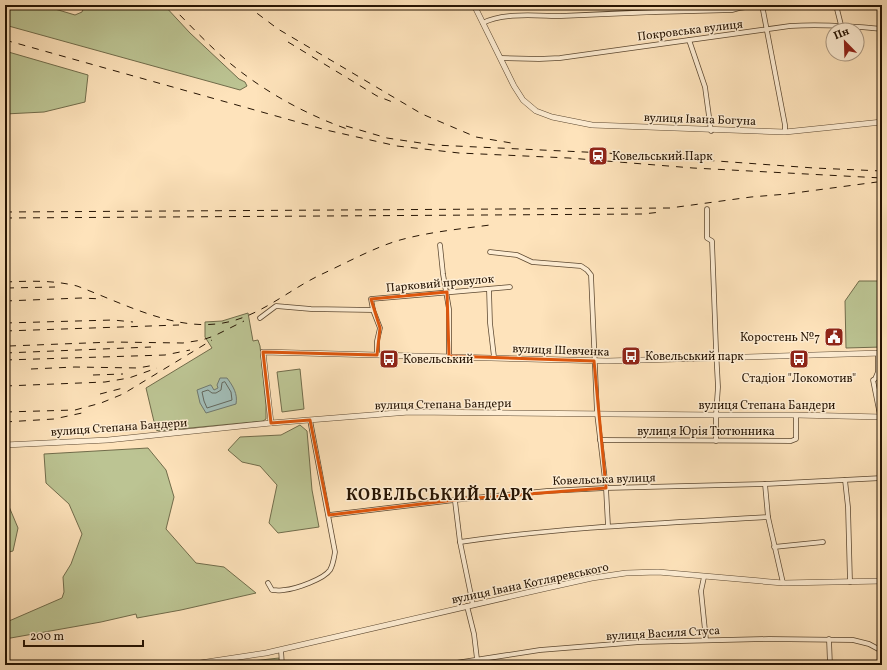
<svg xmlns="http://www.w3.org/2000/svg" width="887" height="670" viewBox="0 0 887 670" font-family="Vollkorn,serif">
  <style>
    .green { fill: #bcc493; stroke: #716c4b }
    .water { fill: #a2bdb7; stroke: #70796f }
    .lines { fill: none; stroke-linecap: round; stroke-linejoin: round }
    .shore { stroke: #64685d; stroke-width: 1 }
    .minor-casing { stroke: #5c4831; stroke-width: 5.5 }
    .tertiary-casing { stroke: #5c4831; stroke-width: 6 }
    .minor { stroke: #feedd3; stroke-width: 4 }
    .tertiary { stroke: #feedd3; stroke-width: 5 }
    .rail { stroke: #261403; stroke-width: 1; stroke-dasharray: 7 7; stroke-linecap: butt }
    .marked { fill: none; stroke: #de560c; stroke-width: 3; stroke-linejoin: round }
    .labels { text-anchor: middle; stroke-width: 3; stroke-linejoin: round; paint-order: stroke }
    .street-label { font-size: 12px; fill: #261403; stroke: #feedd3 }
    .poi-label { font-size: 12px; fill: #261403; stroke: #feedd3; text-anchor: start }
    .district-label { font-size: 16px; font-weight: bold; letter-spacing: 1px; fill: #261403; stroke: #feedd3 }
  </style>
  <rect width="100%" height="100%" fill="#fee3bb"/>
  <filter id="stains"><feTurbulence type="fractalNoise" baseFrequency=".005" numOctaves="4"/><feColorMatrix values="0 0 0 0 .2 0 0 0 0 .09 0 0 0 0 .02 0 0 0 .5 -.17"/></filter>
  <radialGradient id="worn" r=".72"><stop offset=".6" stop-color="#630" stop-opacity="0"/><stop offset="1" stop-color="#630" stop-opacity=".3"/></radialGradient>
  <g class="green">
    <path d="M5,5H28L36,7L55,9L75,15L82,12L85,5H164L190,33L239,79L245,82L247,86L240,90L5,25Z"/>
    <path d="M5,51L88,75L85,102L44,112L5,114Z"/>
    <path d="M859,281H882V347L846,348L845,301Z"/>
    <path d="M248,313L253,341L258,340L260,346L266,405V419L263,421L159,431L156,430L146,388L212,348L205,337V322L222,321Z"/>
    <path d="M300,369L304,409L282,412L277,372Z"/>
    <path d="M300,425L307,431L312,490L319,527L278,533L269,523L277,485L260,466L242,462L228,450L240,437L281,435Z"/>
    <path d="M148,448L166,470L174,497L166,529L196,563L224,567L256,593L181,610L137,618L136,614L101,622L5,639V609L9,621L62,598L64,592L63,577L71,564L82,534L69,504L46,483L44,454Z"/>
    <path d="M5,497L18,528L13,551L5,553Z"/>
    <path d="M279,658L280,665H221L225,664Z"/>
  </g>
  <path class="water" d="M220,378H227C233,386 238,394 236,404L206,413L200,403L197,390L210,385H211L214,390L218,388L217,385Z"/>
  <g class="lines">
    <path class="shore" d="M225,382L231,392L232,400L207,408L204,401L202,392L208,390L212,393H216L221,390L222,383Z"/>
    <defs>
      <g id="minor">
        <path d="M762,5L785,125V132"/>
        <path d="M836,5L841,25"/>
        <path d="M483,23C502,12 539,16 561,16C618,13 675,11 732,10L739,8L762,5"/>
        <path d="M689,40L705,87L711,131"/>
        <path d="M501,58L539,59L560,58L790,26C821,24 851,26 882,29"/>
        <path d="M707,209V238L712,241L716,349L718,387L716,415V441"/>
        <path d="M440,245L443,274L449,309V356"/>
        <path d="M490,252L517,255L532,262L581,266L587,270L591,275L597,413L606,488L608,526"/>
        <path d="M489,289L490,323L494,357"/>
        <path d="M260,318L276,306L311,309L373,310"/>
        <path d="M878,353V372L875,379L873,380L882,425"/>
        <path d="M377,355V341L380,328L373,310L371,299L510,287"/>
        <path d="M600,440L791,441L796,439V415"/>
        <path d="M845,480L848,507L850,582"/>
        <path d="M765,484L768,517L783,583"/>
        <path d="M455,501L460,542L473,605"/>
        <path d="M329,515L463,499L547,491L606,488L765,484L882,478"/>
        <path d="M460,542C562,527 665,523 768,517"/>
        <path d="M774,547L823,542"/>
        <path d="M704,577L701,591L706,640"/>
        <path d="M268,583L272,590C276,590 280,591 284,590C296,589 324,579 330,570C333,565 334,558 335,552L310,420"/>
        <path d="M467,606L474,634L477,659"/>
        <path d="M829,639L830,665"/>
        <path d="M281,650L282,665"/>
        <path d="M443,665L540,650L640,642L769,639L853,640L869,644L882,651"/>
      </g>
      <g id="tertiary">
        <path d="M474,5L514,86L523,100L536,111L552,117L592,125L785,132L882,122"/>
        <path d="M271,423L263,352L607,361L882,353"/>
        <path d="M5,445L108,440L271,423L409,412L716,415H796L882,417"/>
        <path d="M187,665L266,653L547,588L592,578L626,573L658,572L783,583L882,581"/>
      </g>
    </defs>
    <use href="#minor" class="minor-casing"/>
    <use href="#tertiary" class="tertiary-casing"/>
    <use href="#minor" class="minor"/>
    <use href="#tertiary" class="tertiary"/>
    <g class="rail">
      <path d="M170,5C185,20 200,36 216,51C254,86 301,113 350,130"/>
      <path d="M246,5L278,29L422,114L476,137L517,144"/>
      <path d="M5,40L326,130L397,146L459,153L569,158L693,168L882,178"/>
      <path d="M288,42L377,96L395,103"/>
      <path d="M346,126L387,138L434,145L606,153L814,168L882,171"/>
      <path d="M5,212L670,208L751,197L787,194L877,182"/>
      <path d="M5,218L643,214L661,212"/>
      <path d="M5,282C30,281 53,280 77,286C120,302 170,329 216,324C256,320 285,292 320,275C344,264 375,247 400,240C429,232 460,229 490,225"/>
      <path d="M7,288L55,287"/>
      <path d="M5,301L81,298L103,299"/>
      <path d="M5,323L113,320L133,322"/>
      <path d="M5,331L179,325"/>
      <path d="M9,346L113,342L183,343L202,340L214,336L244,321"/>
      <path d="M5,353L151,347"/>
      <path d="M5,360L165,355L190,350"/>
      <path d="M31,369L75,367L138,368L155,365"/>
      <path d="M93,375L123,374"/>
      <path d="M5,386L105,382L129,378L157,368"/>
      <path d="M100,394L127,387"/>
      <path d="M5,412L75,410L101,403L123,394L212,340"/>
      <path d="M5,422L54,419L82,413"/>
    </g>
  </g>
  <path class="marked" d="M447,292L449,356L594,361L606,488L463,499L329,515L310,420L271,423L263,352L377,355L380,328L371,299Z"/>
  <defs>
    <symbol id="station-square" viewBox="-11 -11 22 22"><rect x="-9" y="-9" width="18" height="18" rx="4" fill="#8f2418" stroke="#feedd3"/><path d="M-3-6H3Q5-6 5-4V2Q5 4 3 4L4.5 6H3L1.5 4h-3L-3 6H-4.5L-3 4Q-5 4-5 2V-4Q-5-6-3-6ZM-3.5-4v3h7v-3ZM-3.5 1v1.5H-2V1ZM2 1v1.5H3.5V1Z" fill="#fff"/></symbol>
    <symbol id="civic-square" viewBox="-11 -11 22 22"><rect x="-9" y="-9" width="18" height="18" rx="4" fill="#8f2418" stroke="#feedd3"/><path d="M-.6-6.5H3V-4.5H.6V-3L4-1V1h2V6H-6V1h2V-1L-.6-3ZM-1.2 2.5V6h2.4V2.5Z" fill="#fff"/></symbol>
    <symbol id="bus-square" viewBox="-11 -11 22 22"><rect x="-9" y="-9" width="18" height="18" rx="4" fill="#8f2418" stroke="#feedd3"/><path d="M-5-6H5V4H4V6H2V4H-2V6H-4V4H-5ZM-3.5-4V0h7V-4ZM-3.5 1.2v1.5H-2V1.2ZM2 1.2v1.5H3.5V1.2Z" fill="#fff"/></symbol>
  </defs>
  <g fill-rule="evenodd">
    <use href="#station-square" x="587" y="145" width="22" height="22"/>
    <use href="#civic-square" x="823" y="326" width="22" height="22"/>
    <use href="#bus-square" x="620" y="345" width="22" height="22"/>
    <use href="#bus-square" x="378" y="348" width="22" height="22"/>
    <use href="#bus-square" x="788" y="348" width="22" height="22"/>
  </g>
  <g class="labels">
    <g class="street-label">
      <text transform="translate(690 30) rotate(-7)" y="4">Покровська вулиця</text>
      <text transform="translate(700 119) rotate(2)" y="4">вулиця Івана Богуна</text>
      <text transform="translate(440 283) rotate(-5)" y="4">Парковий провулок</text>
      <text transform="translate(561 350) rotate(2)" y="4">вулиця Шевченка</text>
      <text transform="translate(443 404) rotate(-1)" y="4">вулиця Степана Бандери</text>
      <text x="767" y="409">вулиця Степана Бандери</text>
      <text transform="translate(119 427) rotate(-4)" y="4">вулиця Степана Бандери</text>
      <text x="706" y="435">вулиця Юрія Тютюнника</text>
      <text transform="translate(604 479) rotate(-2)" y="4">Ковельська вулиця</text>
      <text transform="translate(530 583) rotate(-12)" y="4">вулиця Івана Котляревського</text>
      <text transform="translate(663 633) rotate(-3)" y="4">вулиця Василя Стуса</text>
    </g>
    <g class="poi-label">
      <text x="612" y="160">Ковельський Парк</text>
      <text x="820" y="341" text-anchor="end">Коростень №7</text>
      <text x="645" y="360">Ковельський парк</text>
      <text x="403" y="363">Ковельський</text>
      <text x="799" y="382" text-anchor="middle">Стадіон "Локомотив"</text>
    </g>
    <g class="district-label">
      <text x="440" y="500">КОВЕЛЬСЬКИЙ ПАРК</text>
    </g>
  </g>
  <rect width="887" height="670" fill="none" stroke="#fee3bb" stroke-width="20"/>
  <rect x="6" y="6" width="875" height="658" fill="none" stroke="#261403" stroke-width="2"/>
  <rect x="10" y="10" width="867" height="650" fill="none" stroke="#261403"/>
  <g transform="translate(845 42) rotate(337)"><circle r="19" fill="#feedd3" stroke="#a89680"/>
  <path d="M0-3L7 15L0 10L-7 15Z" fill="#8f2418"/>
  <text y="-6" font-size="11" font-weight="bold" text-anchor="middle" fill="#261403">Пн</text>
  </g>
  <path d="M24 640v6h119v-6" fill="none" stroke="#261403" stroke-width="2"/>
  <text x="30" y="640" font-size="12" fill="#261403" stroke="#feedd3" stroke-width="3" paint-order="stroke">200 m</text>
  <rect width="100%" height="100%" filter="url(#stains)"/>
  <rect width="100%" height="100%" fill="url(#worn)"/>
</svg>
